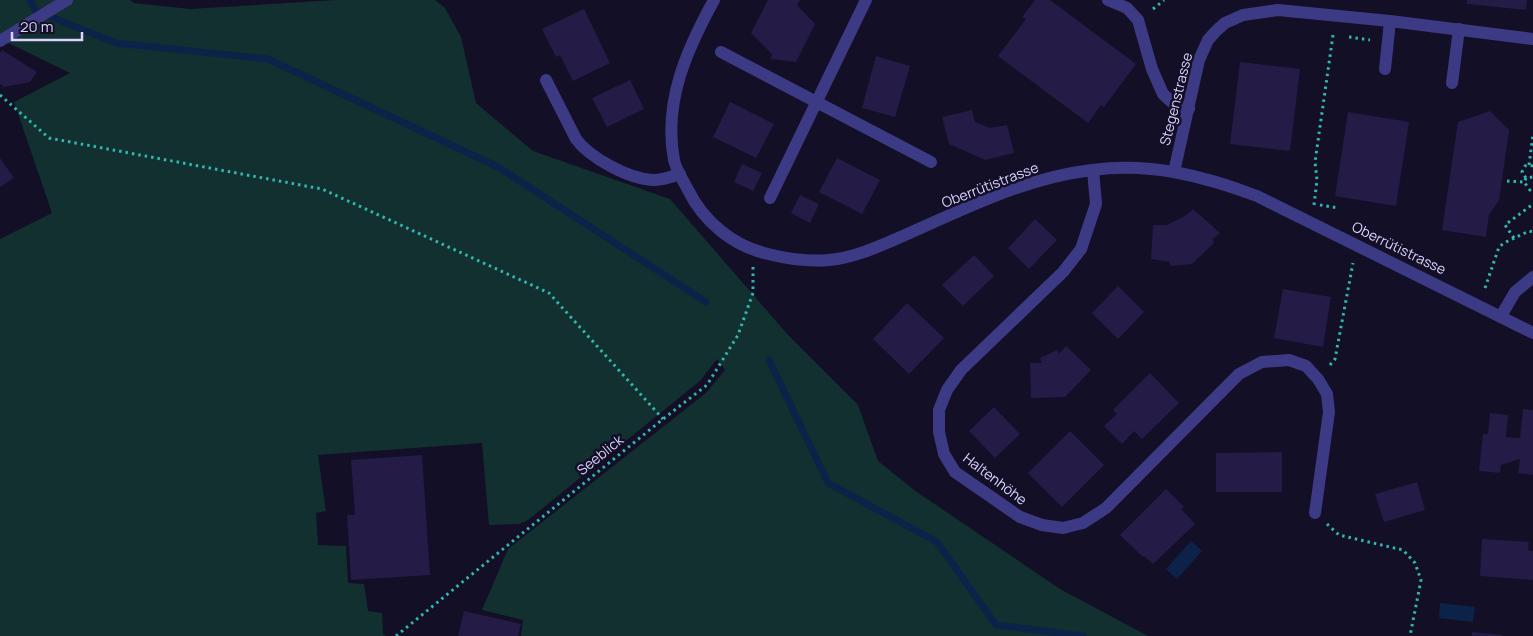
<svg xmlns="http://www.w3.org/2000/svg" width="1533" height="636" viewBox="0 0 1533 636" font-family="Manrope,sans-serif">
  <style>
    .green { fill: #12302f }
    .water { fill: #0c2248 }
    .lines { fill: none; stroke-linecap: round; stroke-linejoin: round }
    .stream { stroke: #0c2248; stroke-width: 7 }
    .building { fill: #241b47 }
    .path { stroke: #2fb8b0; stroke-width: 3; stroke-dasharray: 2.5 4; stroke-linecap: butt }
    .service { stroke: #3d3a85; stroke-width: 12 }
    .minor { stroke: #3d3a85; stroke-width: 12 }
    .labels { text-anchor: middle; stroke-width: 5; stroke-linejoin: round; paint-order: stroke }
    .street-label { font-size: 14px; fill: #d9d4ff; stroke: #130f26 }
  </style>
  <rect width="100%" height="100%" fill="#130f26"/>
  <path class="green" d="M0,0H130L134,3L190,9L336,0H435L445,8L461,37L476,103L533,151L670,199L788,335L858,405L878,461L914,490L1060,589L1148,636H521L523,620L482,610L508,549L706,393L725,370L717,359L700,381L528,520L519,524L489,525L482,443L318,455L326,511L316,513L318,545L346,546L348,583L364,584L368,611L382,613L383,634L386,636H0V239L52,213L14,102L70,73L0,39Z"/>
  <g class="water">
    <path d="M1191,541L1202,551L1177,579L1166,569Z"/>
    <path d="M1440,603L1475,607L1473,622L1439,618Z"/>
  </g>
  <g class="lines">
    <g class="stream">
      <path d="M30,0L36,11L116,43L268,59L498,167L706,302"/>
      <path d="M769,360L828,483L937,542L996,625L1083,636"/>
    </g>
  </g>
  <g class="building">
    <path d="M768,0H800L797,5L815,24L796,62L770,59L772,54L751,33Z"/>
    <path d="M1035,0H1050L1136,64L1104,107L1101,105L1088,123L998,56L1026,19L1022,17Z"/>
    <path d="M1467,0H1527L1526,10L1467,4Z"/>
    <path d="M584,9L610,63L573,81L560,55L556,57L542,29Z"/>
    <path d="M2,50L37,72L30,82L4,87L0,84V53Z"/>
    <path d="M876,56L910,66L895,117L862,108Z"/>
    <path d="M1240,62L1300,69L1290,151L1230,144Z"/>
    <path d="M630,80L644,109L607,127L592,98Z"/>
    <path d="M730,102L774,124L756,158L713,137Z"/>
    <path d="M972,110L975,122L990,128L1007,125L1014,153L985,160L949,144L942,117Z"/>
    <path d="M1490,111L1509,130L1499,201L1489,214L1486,237L1442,230L1458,122Z"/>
    <path d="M1348,112L1409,122L1396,206L1335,196Z"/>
    <path d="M0,158L14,178L0,187Z"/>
    <path d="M837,158L880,180L862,214L819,192Z"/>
    <path d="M742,164L762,173L753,191L734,182Z"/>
    <path d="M800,195L819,204L810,223L791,213Z"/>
    <path d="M1193,209L1220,233L1213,239L1214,243L1192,264L1170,266V262L1151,259L1153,225H1167L1185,216Z"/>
    <path d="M1035,219L1057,240L1029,269L1008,248Z"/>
    <path d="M974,255L994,276L963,306L942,285Z"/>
    <path d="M1118,286L1144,312L1118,339L1092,313Z"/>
    <path d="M1283,289L1331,297L1323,347L1274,338Z"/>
    <path d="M907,303L944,338L909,374L873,339Z"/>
    <path d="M1066,346L1091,370L1065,397L1031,398L1030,363H1042L1040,358L1057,350L1059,354Z"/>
    <path d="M1150,373L1179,403L1142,439L1134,431L1122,444L1104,426L1117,414L1113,410Z"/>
    <path d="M994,407L1020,434L995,458L969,431Z"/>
    <path d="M1523,409L1533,410V475L1518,473L1520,459L1501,465L1500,473L1479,471L1483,434H1488L1490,413L1508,415L1506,437L1520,438Z"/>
    <path d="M1070,431L1104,465L1062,507L1028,473Z"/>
    <path d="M1282,452V492H1216V453Z"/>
    <path d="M422,455L430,575L351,580L347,515H355L351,460Z"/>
    <path d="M1417,482L1425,510L1384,522L1375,494Z"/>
    <path d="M1166,489L1184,507L1181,509L1195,524L1153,564L1144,556L1143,557L1120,535Z"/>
    <path d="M1482,539L1529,542L1528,550L1533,551V580L1480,576Z"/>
    <path d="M464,611L521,624L518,636H458Z"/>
    <path d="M1472,632L1502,635V636H1472Z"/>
  </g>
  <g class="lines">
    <g class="path">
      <path d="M1153,9L1164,0"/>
      <path d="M1349,37L1370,40"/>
      <path d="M0,95L49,138L322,189L549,293L663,419"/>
      <path d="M1529,165L1533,135"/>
      <path d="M1533,166L1529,165L1525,166L1522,172L1526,178L1533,177"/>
      <path d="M1526,178L1524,182L1530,190L1533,188"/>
      <path d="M1507,181L1524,182"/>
      <path d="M1314,205L1317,180L1315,162L1333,35L1335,36"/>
      <path d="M1320,205L1339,208"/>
      <path d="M1514,238L1505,225L1533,204"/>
      <path d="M1485,288L1499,247L1504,243L1529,231L1533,232"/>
      <path d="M1330,365L1335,359L1353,263"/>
      <path d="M1327,524L1339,535L1403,550L1415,563L1421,580L1410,636"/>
      <path d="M396,636L663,419L707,385L738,335L753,293V267"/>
    </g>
    <g class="service">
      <path d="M1108,0L1127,8L1138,20L1152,69L1163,94L1176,106L1189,109"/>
      <path d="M721,52L931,162"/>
      <path d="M1385,69L1390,21"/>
      <path d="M546,80L576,139C590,158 629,179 653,180C663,180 671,177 680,174"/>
      <path d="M1452,83L1459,29"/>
      <path d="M770,198L866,0"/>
    </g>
    <g class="minor">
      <path d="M714,0C687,49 663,102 674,160C676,170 683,180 688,190C704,222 733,246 768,254C788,259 809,262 829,260C854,258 880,246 903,236C932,223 960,210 990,198C1022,185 1058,174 1092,170C1150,162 1204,176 1257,196L1533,333"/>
      <path d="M0,41L67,0"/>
      <path d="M1093,170L1096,204L1081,249L1063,272L961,370L947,390L939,410V432L944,454L955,472L1020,517L1042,525L1063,528L1083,523L1106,508L1239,374L1262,362L1289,360L1306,366L1318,379L1327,394L1329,412L1315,513"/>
      <path d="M1174,172L1199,60L1208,40L1216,31L1225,23L1243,15L1278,10L1390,21L1533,39"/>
      <path d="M1501,316L1515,292L1533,277"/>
    </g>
  </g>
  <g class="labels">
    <g class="street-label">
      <text transform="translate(1176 99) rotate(-76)" y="5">Stegenstrasse</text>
      <text transform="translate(990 185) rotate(-21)" y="5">Oberrütistrasse</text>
      <text transform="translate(1399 248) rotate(26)" y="5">Oberrütistrasse</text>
      <text transform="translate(600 455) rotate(-39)" y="5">Seeblick</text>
      <text transform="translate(995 479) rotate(37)" y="5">Haltenhöhe</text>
    </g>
  </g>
  <path d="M12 32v8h70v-8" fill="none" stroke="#d9d4ff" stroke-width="2.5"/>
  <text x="20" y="32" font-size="15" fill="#d9d4ff" stroke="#130f26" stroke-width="4" paint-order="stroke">20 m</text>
</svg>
